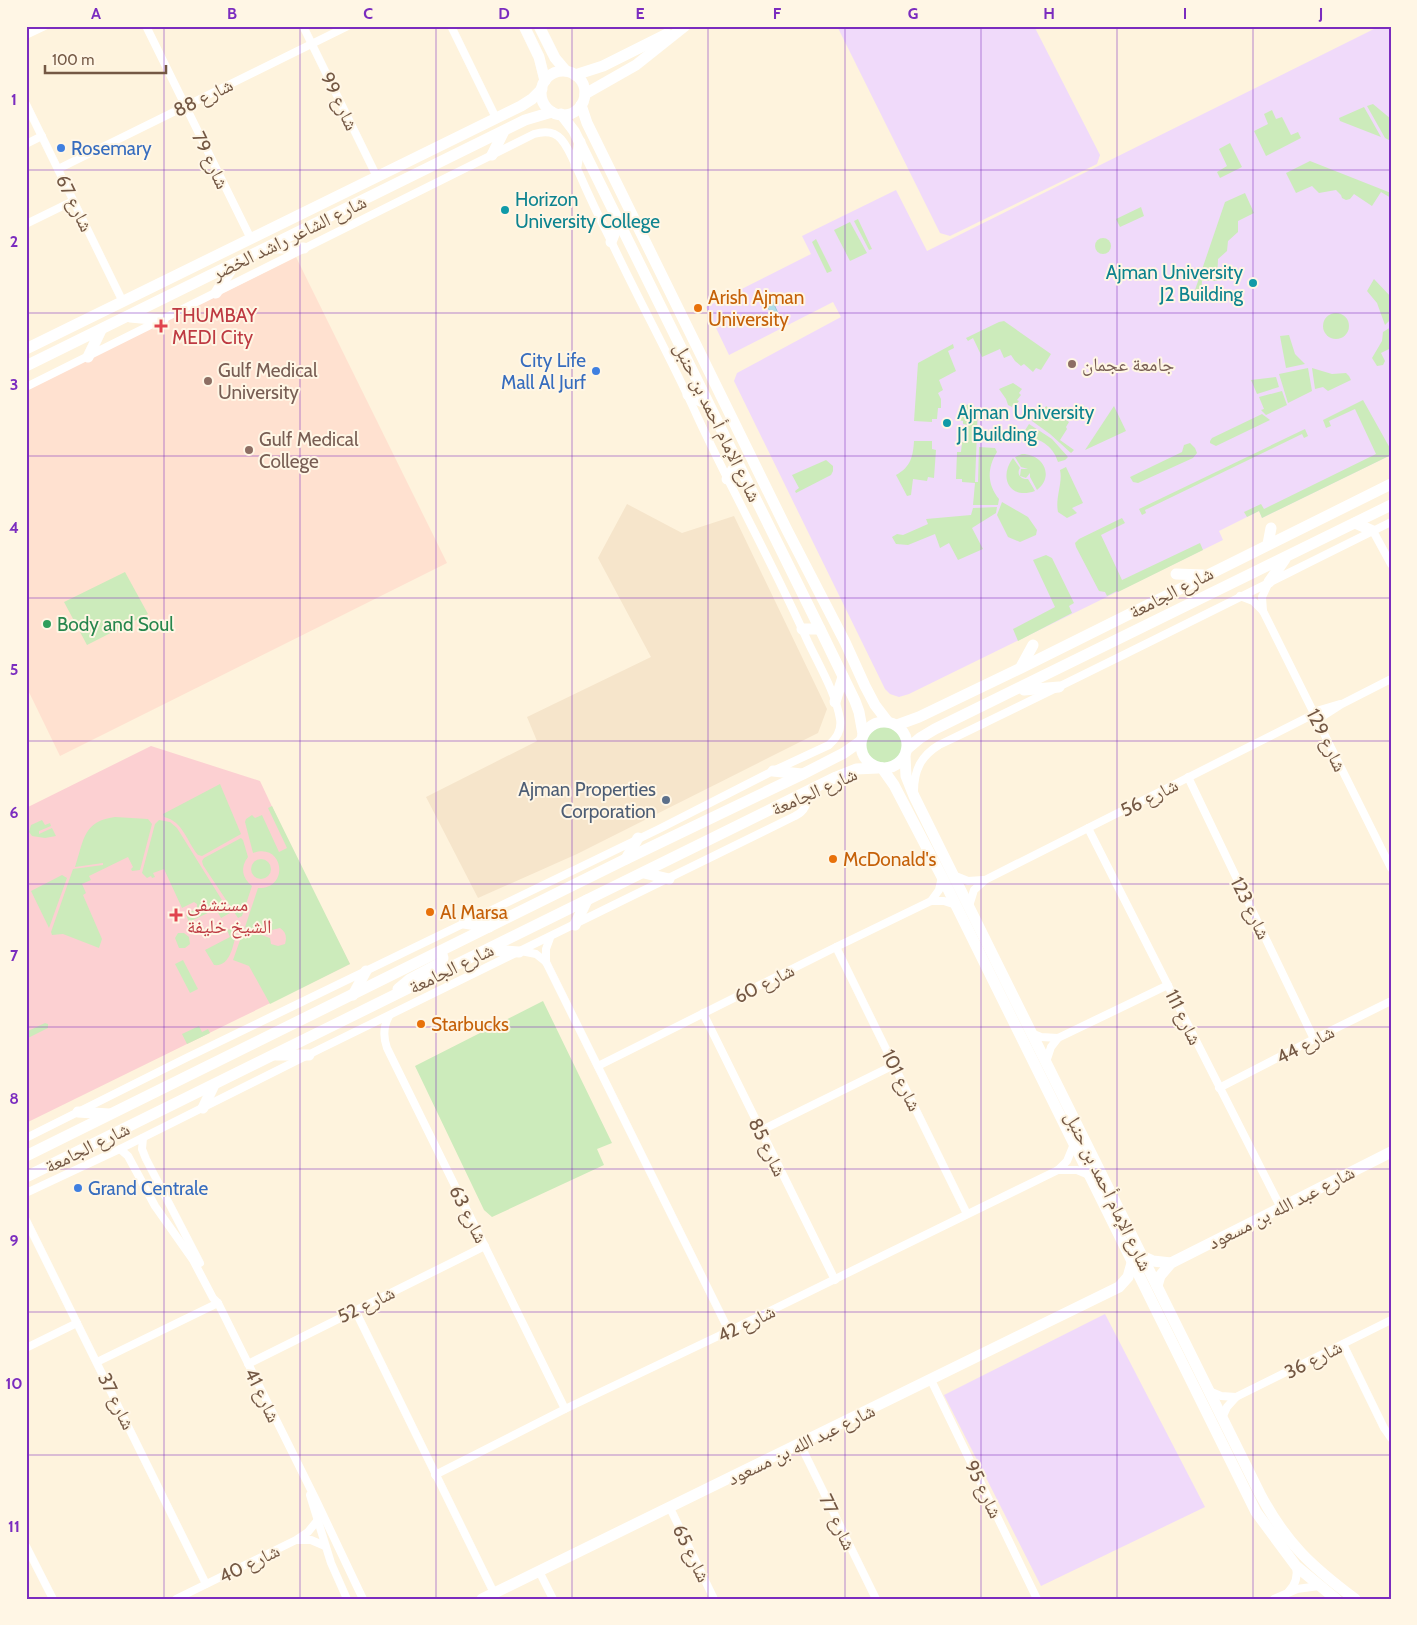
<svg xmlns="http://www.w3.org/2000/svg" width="1417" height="1625" viewBox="0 0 1417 1625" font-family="Cabin,'Noto Naskh Arabic',sans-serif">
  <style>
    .residential { fill: #f6e5cb }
    .commercial { fill: #ffe1d0 }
    .education { fill: #f0dafa }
    .medical { fill: #fcd0d2 }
    .green { fill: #ccebbb }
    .water { fill: #b1dde8; stroke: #97ccda }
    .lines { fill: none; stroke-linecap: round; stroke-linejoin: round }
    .street { stroke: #fff; stroke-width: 8 }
    .secondary { stroke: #fff; stroke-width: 11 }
    .grid { fill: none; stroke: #7b2cbf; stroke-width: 1; stroke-opacity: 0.55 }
    .shop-dot { fill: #3f7fe0; stroke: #fff6e5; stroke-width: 2 }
    .culture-dot { fill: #0f9aa8; stroke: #fff6e5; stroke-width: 2 }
    .food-dot { fill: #e8710a; stroke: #fff6e5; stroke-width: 2 }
    .health-dot { fill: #e0444e; stroke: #fff6e5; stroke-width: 2 }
    .education-dot { fill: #8d6e63; stroke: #fff6e5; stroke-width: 2 }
    .leisure-dot { fill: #2e9e5b; stroke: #fff6e5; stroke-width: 2 }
    .service-dot { fill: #5c6f8a; stroke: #fff6e5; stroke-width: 2 }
    .labels { text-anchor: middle; stroke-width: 4; stroke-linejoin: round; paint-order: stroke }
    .street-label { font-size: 19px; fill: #745844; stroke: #fff6e5 }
    .shop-label { font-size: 19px; fill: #366cbe; stroke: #fff6e5; text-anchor: start }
    .culture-label { font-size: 19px; fill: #0d838f; stroke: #fff6e5; text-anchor: start }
    .food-label { font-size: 19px; fill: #c56008; stroke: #fff6e5; text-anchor: start }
    .health-label { font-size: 19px; fill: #be3a42; stroke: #fff6e5; text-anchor: start }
    .education-label { font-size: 19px; fill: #785e54; stroke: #fff6e5; text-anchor: start }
    .leisure-label { font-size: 19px; fill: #27864d; stroke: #fff6e5; text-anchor: start }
    .service-label { font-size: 19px; fill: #4e5e75; stroke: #fff6e5; text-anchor: end }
    .neatline { fill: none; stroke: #7b2cbf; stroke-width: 2 }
    .grid-label { font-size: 16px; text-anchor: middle; font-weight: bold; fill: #7b2cbf }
  </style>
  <rect width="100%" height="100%" fill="#fef3dd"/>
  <path class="residential" d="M627,504L682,533L734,516L827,709L818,733L577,854L478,898L426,797L537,741L527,717L651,657L598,558Z"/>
  <path class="commercial" d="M296,257L447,563L60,756L26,686V390Z"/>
  <g class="education">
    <path d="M837,26H1034L1100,155L1097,164L950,236L940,233Z"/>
    <path d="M1380,26H1391V455L1262,518L1259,511L1219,531L1223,540L909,694L899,697L890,694L885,689L734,381L737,373L841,317L833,302L729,355L706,307L811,254L802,236L896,190L927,251Z"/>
    <path d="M1105,1314L1205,1507L1041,1586L944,1395Z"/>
  </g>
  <path class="medical" d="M151,746L260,781L300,866L350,964L26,1123V808Z"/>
  <g class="green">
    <path d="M1373,104L1391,119V141L1385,138L1367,106Z"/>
    <path d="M1364,107L1381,137L1340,121L1339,118Z"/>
    <path d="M1272,110L1276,119L1282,117L1291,135L1298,132L1301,138L1266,156L1254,131L1268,124L1264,114Z"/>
    <path d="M1230,143L1242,167L1220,178L1217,172L1227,166L1219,149Z"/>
    <path d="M1310,161L1391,193V198L1381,192L1372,206L1354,194L1350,199L1346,200L1342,198L1341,195L1336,190L1319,193L1312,186L1296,193L1286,173Z"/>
    <path d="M1245,193L1254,213L1238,221V232L1228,241L1227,251L1218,259L1217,281H1202L1201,292L1195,290L1225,202Z"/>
    <path d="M1141,207L1144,216L1120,227L1116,219Z"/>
    <path d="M858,219L872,249L869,250L854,221Z"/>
    <path d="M850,222L867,253L850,261L834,230Z"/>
    <circle cx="1103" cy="246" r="8"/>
    <path d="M816,239L832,271L827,273L812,242Z"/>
    <path d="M1374,279L1391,297V319L1385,325L1377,303L1367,291Z"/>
    <circle cx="1336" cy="326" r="13"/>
    <path d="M1004,321L1051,354L1041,370L1036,368L1033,372L1024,364L1021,366L1015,361L1011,355L1004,358L1000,349L982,357L973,338L968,341L966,338L999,322Z"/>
    <path d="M1391,327V348L1381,353L1385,361L1383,365L1377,366L1372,358L1382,341L1383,332Z"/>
    <path d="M1289,335L1295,354L1305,364L1286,368L1280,336Z"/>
    <path d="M953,344L954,348L948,351L956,371L939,380L943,390L938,393L941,399V408H938L937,419H932V422L914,421L918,363Z"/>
    <path d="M1308,368L1312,391L1288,403L1279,374Z"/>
    <path d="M1312,368L1332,374L1346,373L1349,376L1351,380L1328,391L1323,387L1315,389Z"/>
    <path d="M1276,377L1279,387L1257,394L1251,380Z"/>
    <path d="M1013,383L1022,389L1019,393L1021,395L1017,400L1019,401L1016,405L1013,404L1012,407L1008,405L1006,399L999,389Z"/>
    <path d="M1282,391L1287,405L1266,415L1261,410L1264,409L1259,397Z"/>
    <path d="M1363,400L1391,450V455L1262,518L1259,511L1247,517L1244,512L1261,504L1264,509L1376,454L1355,409L1329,421L1331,426L1326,428L1323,420Z"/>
    <path d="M971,403L974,408L978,407L975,482H978L979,447L995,448L997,452C987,468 987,484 999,499L998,505H973L975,483L962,482V479H956L957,452H961L962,442H968V425L963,424V421L958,420V409Z"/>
    <path d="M1046,406L1069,422L1066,427L1067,429L1060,440L1074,450L1071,453L1050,434L1032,421L1041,409L1043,411Z"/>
    <path d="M1114,406L1126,431L1085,450Z"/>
    <path d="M1262,414L1270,420L1216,446L1210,443V441L1212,438Z"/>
    <path d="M1029,424L1052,439L1068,457L1065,460L1058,462C1053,445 1039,438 1022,435Z"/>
    <path d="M1305,429L1308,436L1304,438L1302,434L1145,510L1146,513L1142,515L1139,509Z"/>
    <path d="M914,441H932V449L936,450L934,478L928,477L927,481L913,479L911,495L907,496L896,475C911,467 913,456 914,441Z"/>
    <path d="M1190,443L1195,448L1197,453L1193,458L1138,483L1133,482L1130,477L1182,452L1184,445Z"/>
    <path d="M1022,454C1043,454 1055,476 1037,490L1030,477V473L1026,478L1020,476L1021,469H1028L1021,467L1015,457Z"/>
    <path d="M1013,458L1020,468C1016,474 1021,480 1028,479L1035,491C1010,500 998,478 1013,458Z"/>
    <path d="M826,460L833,466V471L831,475L796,493L795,491L799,488L792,475Z"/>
    <path d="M1066,467L1083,503L1072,508L1077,513L1067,518L1058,512C1055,497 1063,483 1060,470Z"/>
    <path d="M1002,502L1028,517L1037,530L1036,535L1020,542L1008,537L997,515Z"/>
    <path d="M997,507L996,513L972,528L983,549L958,560L949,543L940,548L935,534L908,545L896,544L892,537L897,534L903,535L928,524L926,519L971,515L973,508Z"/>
    <path d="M1122,518L1125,523L1101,535L1122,580L1200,543L1203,550L1118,592L1117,591L1107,596L1105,592L1099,591L1076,547L1075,543L1079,539Z"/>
    <path d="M1046,555L1052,558L1074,603L1069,606L1072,613L1018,641L1013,629L1055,607L1033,560Z"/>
    <path d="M125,572L148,614L87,645L64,602Z"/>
    <circle cx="884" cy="744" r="20"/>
    <path d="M220,784L241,834L202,856L198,855C187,842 183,821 164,817L163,814Z"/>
    <path d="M272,806L350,964L270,1004L249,966L233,960L244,929L270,938L271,944L278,946L285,944C287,937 286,932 280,928L272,930L270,935L245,927L258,888C290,889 284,842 253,853L245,822L246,819L252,815L255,818L262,815L279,852L287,848L268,808Z"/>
    <path d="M115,817L148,819L152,824L140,870L132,871L131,869L133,867L128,857L89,876L91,880L82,884L86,893L83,895L102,939L99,948L63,934L52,935L51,932L73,869L103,865V863L75,867C84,840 83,821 115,817Z"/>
    <path d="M42,820L45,825L50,823L51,826L39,831V834L52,828L56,836L45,838L32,836L29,832L31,825Z"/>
    <path d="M159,820L170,822L177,828L230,913L221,918L216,909L189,922L186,915L197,908V904L194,902L182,908L164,869L153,873L155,877L152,878L151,876L147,878L142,873L155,824Z"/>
    <path d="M241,838L243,840L248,857C240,867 242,878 252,886L242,916L238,918L203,865L202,861L204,858Z"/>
    <circle cx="261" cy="869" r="10"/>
    <path d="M62,875L67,878L49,928L31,891Z"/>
    <path d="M231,929L235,930L236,934C233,946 230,967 214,965L205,950L230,937L227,930Z"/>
    <path d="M178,933H184L189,937L190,944L185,948H179L175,938Z"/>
    <path d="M183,960L198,989L190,993L175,964Z"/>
    <path d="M543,1001L612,1143L597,1149L604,1165L492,1217L484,1210L415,1066Z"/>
    <path d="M45,1023L48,1024V1028L26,1039V1032Z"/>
    <path d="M199,1026L202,1032L208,1029L210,1033L187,1044L182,1034Z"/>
  </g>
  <path class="water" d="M772,300L778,313L772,316L766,303Z"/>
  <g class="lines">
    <g class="street">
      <path d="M146,26L251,239"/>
      <path d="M303,26L377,177"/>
      <path d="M451,26L496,118"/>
      <path d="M26,35L45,26"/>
      <path d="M26,104L123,302"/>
      <path d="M26,144L42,136"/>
      <path d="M58,169L348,26"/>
      <path d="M26,224L73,201"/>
      <path d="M26,387L534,134C544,131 554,131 561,139C569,148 574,162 579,173C589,196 600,219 611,241C639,301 671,358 698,418C733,493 774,566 808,642C819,665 836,694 840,719C842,730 837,738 829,745L773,771L659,829L186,1058L26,1138"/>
      <path d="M1373,531L1391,564"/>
      <path d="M1240,596L1253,601L1263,611L1391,868"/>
      <path d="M1263,611L1262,597L1269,582"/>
      <path d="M1313,712L1340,704"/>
      <path d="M1317,720L1342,704L1391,679"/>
      <path d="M1188,777L1314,1039"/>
      <path d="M914,791C914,770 921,756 939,745C1091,672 1240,597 1391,522"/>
      <path d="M1088,828L1280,1206"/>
      <path d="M953,875L968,881L983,880"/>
      <path d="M931,901L939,890L942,877"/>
      <path d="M969,906L974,890L985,880L1314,714"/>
      <path d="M836,947L967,1214"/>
      <path d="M521,951L536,954L546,962L729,1331"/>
      <path d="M546,962V949L550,938"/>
      <path d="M703,1013L835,1280"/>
      <path d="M389,1016C383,1027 383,1037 387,1048L565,1409"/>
      <path d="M1031,1033L1041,1037L1058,1038L1168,985"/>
      <path d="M1046,1062L1051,1047L1058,1038"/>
      <path d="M598,1066L836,947L931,901H944L956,905"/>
      <path d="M1219,1088L1314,1039L1391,1001"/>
      <path d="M760,1131L894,1065"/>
      <path d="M143,1138L142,1149L146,1159L200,1263"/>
      <path d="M120,1149L128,1156L155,1206L193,1260L213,1298L218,1303L315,1498L363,1599"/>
      <path d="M1058,1170H1077L1089,1175"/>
      <path d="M26,1193L120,1149L320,1049L795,816C806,811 807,803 809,791"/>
      <path d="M26,1220L206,1584"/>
      <path d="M355,1310L494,1593"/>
      <path d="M1343,1344L1384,1428L1391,1438"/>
      <path d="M26,1348L77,1323"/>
      <path d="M97,1362L218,1303"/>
      <path d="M248,1364L485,1246"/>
      <path d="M931,1380L1037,1599"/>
      <path d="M1209,1391L1221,1396L1236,1397"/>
      <path d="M1222,1418L1227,1407L1236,1397L1391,1320"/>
      <path d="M800,1444L876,1599"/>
      <path d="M435,1475L565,1409L729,1331L1058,1170L1067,1161L1074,1144"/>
      <path d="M310,1495L331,1563L347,1599"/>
      <path d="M670,1508L714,1599"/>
      <path d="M298,1540H311L325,1546"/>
      <path d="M26,1546L53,1599"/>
      <path d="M539,1571L553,1599"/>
      <path d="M1289,1591C1296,1584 1298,1576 1296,1566"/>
      <path d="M176,1599L296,1540L308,1532L317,1521"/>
      <path d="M1274,1599L1297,1589L1319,1586"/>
    </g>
    <g class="secondary">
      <path d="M524,26L539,57L545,81"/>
      <path d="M539,26L555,58L566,71"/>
      <circle cx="563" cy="93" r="22"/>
      <path d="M575,75L603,66L667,34"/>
      <path d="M585,94L636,65L685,26"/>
      <path d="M581,105L587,123L787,530L845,642L865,686L875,705L888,722"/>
      <path d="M561,114L574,131L820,629L855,701L859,712L863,734"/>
      <path d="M492,155L504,131"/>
      <path d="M576,166L580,142"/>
      <path d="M611,242L619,222"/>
      <path d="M272,248H304"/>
      <path d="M216,293L234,265"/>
      <path d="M130,317L163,320"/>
      <path d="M26,349L521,106L532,99L542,89"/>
      <path d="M88,357L101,330"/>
      <path d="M26,366L525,120L552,112"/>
      <path d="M688,395L709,405"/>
      <path d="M727,479L738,461"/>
      <path d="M1355,523L1373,531"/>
      <path d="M1268,544L1271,528"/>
      <path d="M1176,574L1203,575"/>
      <path d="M1269,582L1285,559"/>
      <path d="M802,629H820"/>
      <path d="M1021,667L1033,645"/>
      <path d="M1024,690L1059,687"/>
      <path d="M835,702L843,677"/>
      <circle cx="884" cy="745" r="23"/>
      <path d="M897,725L919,717L1021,668L1391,484"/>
      <path d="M907,749L920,738L935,729L1391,505"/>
      <path d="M905,756L906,776L914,796L1260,1494C1286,1543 1311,1566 1355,1599"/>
      <path d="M882,768L894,785L942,877L1256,1512L1296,1566L1336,1599"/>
      <path d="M773,771L802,774"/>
      <path d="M626,859L638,838"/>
      <path d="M644,873L669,879"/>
      <path d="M464,923L489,927"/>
      <path d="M575,925L587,900"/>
      <path d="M490,950L519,952"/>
      <path d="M398,989L410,979L442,962L443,958L441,951"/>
      <path d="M353,995L366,971"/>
      <path d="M276,1055H309"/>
      <path d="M203,1108L214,1085"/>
      <path d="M78,1112L109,1114"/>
      <path d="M26,1156L626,859L803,774L844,753L861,741"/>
      <path d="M26,1177L836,777L856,769L878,768"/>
      <path d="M1142,1256L1153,1261L1171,1263"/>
      <path d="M1157,1286L1160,1276L1171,1263L1391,1152"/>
      <path d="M482,1599L1119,1287L1128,1277L1132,1263"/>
    </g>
  </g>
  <path class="grid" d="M164,26V1599M300,26V1599M436,26V1599M572,26V1599M708,26V1599M845,26V1599M981,26V1599M1117,26V1599M1253,26V1599M26,170H1391M26,313H1391M26,456H1391M26,598H1391M26,741H1391M26,884H1391M26,1027H1391M26,1169H1391M26,1312H1391M26,1455H1391"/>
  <g class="shop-dot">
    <circle cx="61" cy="148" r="5"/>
    <circle cx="596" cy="371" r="5"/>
    <circle cx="78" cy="1188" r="5"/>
  </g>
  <g class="culture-dot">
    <circle cx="505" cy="210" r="5"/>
    <circle cx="1253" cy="283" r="5"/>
    <circle cx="947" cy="423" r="5"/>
  </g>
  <g class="food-dot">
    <circle cx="698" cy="308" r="5"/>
    <circle cx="833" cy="859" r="5"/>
    <circle cx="430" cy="912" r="5"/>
    <circle cx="421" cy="1024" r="5"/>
  </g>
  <g class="health-dot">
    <path d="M158.5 318.5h5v5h5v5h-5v5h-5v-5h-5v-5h5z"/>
    <path d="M173.5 907.5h5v5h5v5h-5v5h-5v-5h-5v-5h5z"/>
  </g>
  <g class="education-dot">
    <circle cx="1072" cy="364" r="5"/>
    <circle cx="208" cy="381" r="5"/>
    <circle cx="249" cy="450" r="5"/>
  </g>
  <circle class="leisure-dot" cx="47" cy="624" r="5"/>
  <circle class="service-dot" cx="666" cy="800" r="5"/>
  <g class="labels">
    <g class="street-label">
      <text transform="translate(203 97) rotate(-26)" y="7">شارع 88</text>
      <text transform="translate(340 101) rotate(64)" y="7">شارع 99</text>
      <text transform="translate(211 160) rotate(64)" y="7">شارع 79</text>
      <text transform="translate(75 203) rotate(64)" y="7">شارع 67</text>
      <text transform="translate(289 237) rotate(-26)" y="7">شارع الشاعر راشد الخضر</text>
      <text transform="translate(718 422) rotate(64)" y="7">شارع الإمام أحمد بن حنبل</text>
      <text transform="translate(1171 592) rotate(-27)" y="7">شارع الجامعة</text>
      <text transform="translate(1327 740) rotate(64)" y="7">شارع 129</text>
      <text transform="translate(814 791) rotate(-24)" y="7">شارع الجامعة</text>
      <text transform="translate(1149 797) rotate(-27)" y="7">شارع 56</text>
      <text transform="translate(1251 908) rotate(64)" y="7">شارع 123</text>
      <text transform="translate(451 968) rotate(-26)" y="7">شارع الجامعة</text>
      <text transform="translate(764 983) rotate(-27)" y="7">شارع 60</text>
      <text transform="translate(1184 1017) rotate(64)" y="7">شارع 111</text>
      <text transform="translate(1305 1044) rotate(-27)" y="7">شارع 44</text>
      <text transform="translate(902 1080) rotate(64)" y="7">شارع 101</text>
      <text transform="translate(87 1147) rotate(-26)" y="7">شارع الجامعة</text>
      <text transform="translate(768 1147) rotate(64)" y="7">شارع 85</text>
      <text transform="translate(1109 1191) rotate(64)" y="7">شارع الإمام أحمد بن حنبل</text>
      <text transform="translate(1281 1207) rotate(-27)" y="7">شارع عبد الله بن مسعود</text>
      <text transform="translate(469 1214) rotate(63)" y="7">شارع 63</text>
      <text transform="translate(366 1304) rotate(-26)" y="7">شارع 52</text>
      <text transform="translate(746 1323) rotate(-26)" y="7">شارع 42</text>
      <text transform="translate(1313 1359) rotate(-27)" y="7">شارع 36</text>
      <text transform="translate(263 1395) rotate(64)" y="7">شارع 41</text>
      <text transform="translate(117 1401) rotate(64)" y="7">شارع 37</text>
      <text transform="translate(801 1444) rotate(-26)" y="7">شارع عبد الله بن مسعود</text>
      <text transform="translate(984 1489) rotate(64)" y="7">شارع 95</text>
      <text transform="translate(838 1522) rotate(64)" y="7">شارع 77</text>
      <text transform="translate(692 1553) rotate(64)" y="7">شارع 65</text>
      <text transform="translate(249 1563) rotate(-26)" y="7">شارع 40</text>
    </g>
    <g class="shop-label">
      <text x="71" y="155">Rosemary</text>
      <text x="586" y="367" text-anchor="end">City Life<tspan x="586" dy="22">Mall Al Jurf</tspan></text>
      <text x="88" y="1195">Grand Centrale</text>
    </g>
    <g class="culture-label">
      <text x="515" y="206">Horizon<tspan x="515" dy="22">University College</tspan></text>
      <text x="1243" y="279" text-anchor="end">Ajman University<tspan x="1243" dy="22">J2 Building</tspan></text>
      <text x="957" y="419">Ajman University<tspan x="957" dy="22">J1 Building</tspan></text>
    </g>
    <g class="food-label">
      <text x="708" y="304">Arish Ajman<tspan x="708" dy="22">University</tspan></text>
      <text x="843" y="866">McDonald's</text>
      <text x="440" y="919">Al Marsa</text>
      <text x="431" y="1031">Starbucks</text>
    </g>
    <g class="health-label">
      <text x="172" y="322">THUMBAY<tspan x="172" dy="22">MEDI City</tspan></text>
      <text x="187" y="911">مستشفى<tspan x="187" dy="22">الشيخ خليفة</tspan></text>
    </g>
    <g class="education-label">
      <text x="1082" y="371">جامعة عجمان</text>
      <text x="218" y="377">Gulf Medical<tspan x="218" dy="22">University</tspan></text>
      <text x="259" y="446">Gulf Medical<tspan x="259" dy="22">College</tspan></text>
    </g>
    <g class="leisure-label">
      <text x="57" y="631">Body and Soul</text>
    </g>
    <g class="service-label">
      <text x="656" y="796">Ajman Properties<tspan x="656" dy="22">Corporation</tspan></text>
    </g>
  </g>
  <rect width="1417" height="1625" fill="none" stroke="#fff6e5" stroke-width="55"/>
  <path d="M45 65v8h121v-8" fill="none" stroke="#745844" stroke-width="2.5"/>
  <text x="52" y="65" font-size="15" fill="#745844" stroke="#fff6e5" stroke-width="4" paint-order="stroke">100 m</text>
  <rect x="28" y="28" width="1362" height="1570" class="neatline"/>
  <g class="grid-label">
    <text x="96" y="19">A</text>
    <text x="232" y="19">B</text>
    <text x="368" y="19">C</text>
    <text x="504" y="19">D</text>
    <text x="640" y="19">E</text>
    <text x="777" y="19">F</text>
    <text x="913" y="19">G</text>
    <text x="1049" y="19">H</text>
    <text x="1185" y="19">I</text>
    <text x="1321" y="19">J</text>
    <text x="14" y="105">1</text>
    <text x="14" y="247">2</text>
    <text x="14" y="390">3</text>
    <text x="14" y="533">4</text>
    <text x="14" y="675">5</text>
    <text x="14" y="818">6</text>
    <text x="14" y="961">7</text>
    <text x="14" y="1104">8</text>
    <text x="14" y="1246">9</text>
    <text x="14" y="1389">10</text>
    <text x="14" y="1532">11</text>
  </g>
</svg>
